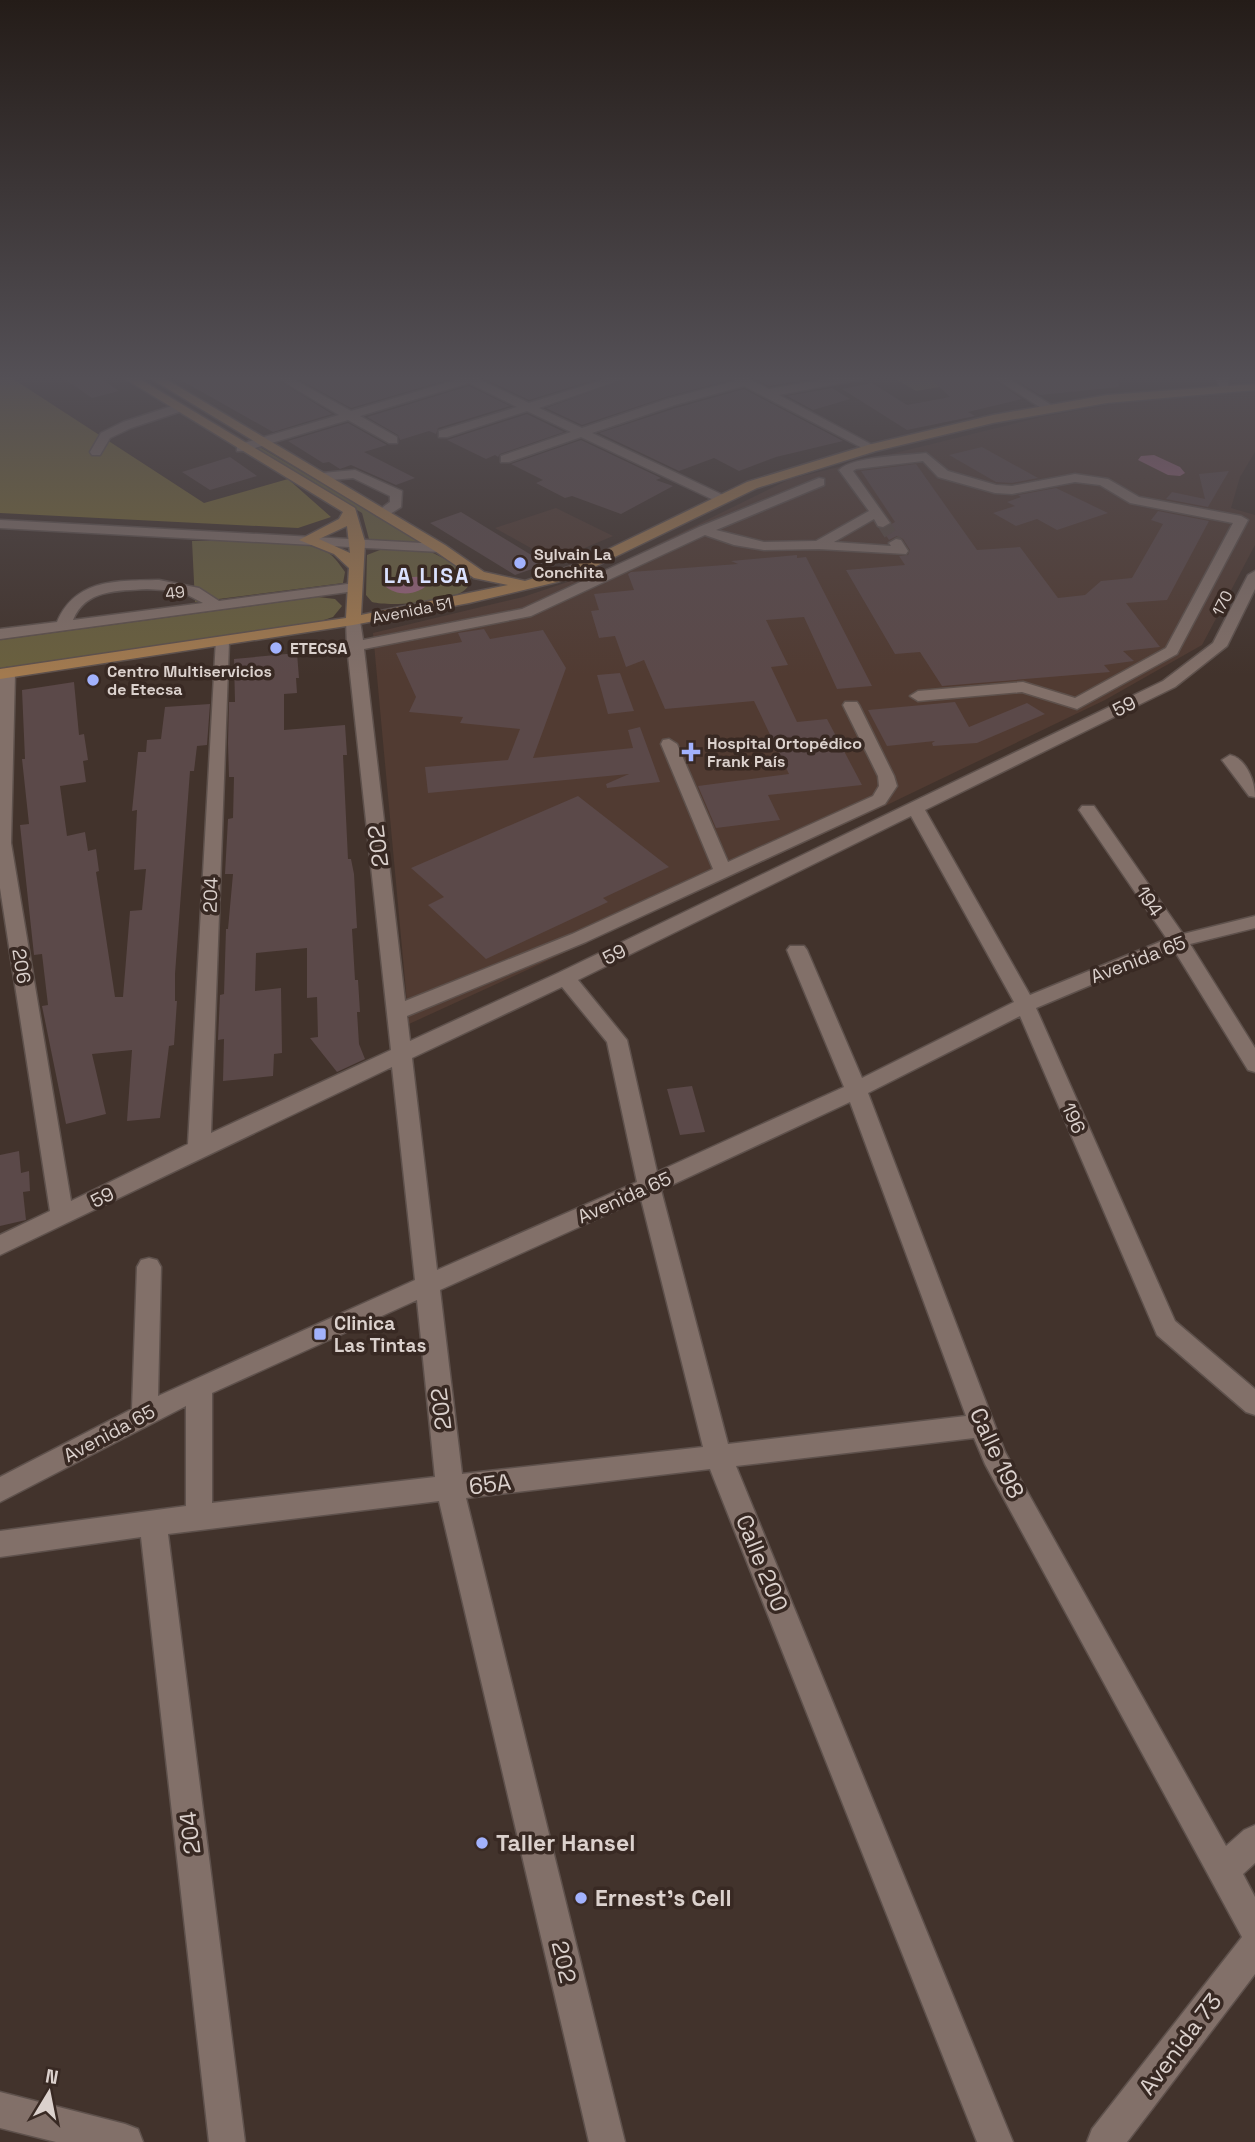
<svg xmlns="http://www.w3.org/2000/svg" width="1255" height="2142" viewBox="0 0 1255 2142" font-family="'Space Grotesk',sans-serif">
  <style>
    .built { fill: #513b32 }
    .green { fill: #6a603e }
    .forest { fill: #786933 }
    .water { fill: #97637a }
    .building { fill: #5b4949 }
    .lines { fill: none; stroke-linecap: round; stroke-linejoin: round }
    .minor-tunnel { stroke: #594b44; stroke-width: 13; stroke-dasharray: 13 6; stroke-linecap: butt }
    .minor-casing { stroke: #5e514c; stroke-width: 3 }
    .major-casing { stroke: #5e514c; stroke-width: 3 }
    .minor { fill: #827069; fill-rule: evenodd }
    .major { fill: #a27a4f; fill-rule: evenodd }
    .poi-dot { fill: #a2b2fd; stroke: #382923; stroke-width: 2.5 }
    .labels { text-anchor: middle; stroke-width: 7; stroke-linejoin: round; paint-order: stroke }
    .far-poi-label { font-size: 16px; font-weight: bold; fill: #dbd1cd; stroke: #382923; text-anchor: start }
    .far-street-label { font-size: 16px; fill: #dbd1cd; stroke: #382923 }
    .street-label { font-size: 19px; fill: #dbd1cd; stroke: #382923 }
    .poi-label { font-size: 19px; font-weight: bold; fill: #dbd1cd; stroke: #382923; text-anchor: start }
    .far-district-label { font-size: 21px; font-weight: bold; letter-spacing: 2px; fill: #dae1fe; stroke: #382923 }
    .near-street-label { font-size: 23px; fill: #dbd1cd; stroke: #382923 }
    .near-poi-label { font-size: 23px; font-weight: bold; fill: #dbd1cd; stroke: #382923; text-anchor: start }
  </style>
  <rect width="100%" height="100%" fill="#42332c"/>
  <g class="built">
    <path d="M1255,392V452L1240,477L1231,508L1255,515V545L1202,645L1105,700L889,804L409,1024L373,633L523,597L609,568L790,479L1041,417L1147,398Z"/>
    <path d="M556,508L613,536L554,561L495,528Z"/>
  </g>
  <g class="green">
    <path d="M889,375H981L988,379L916,391Z"/>
    <path d="M258,446L425,544L369,539L362,513L255,447Z"/>
    <path d="M192,541C226,542 299,536 327,552C335,557 340,565 345,572L343,583L195,602Z"/>
    <path d="M385,548L429,551L471,572C472,580 469,588 462,592C447,602 390,607 372,602L366,595L367,555Z"/>
    <path d="M318,597L335,599L342,606L333,617L318,622L0,669V640Z"/>
  </g>
  <path class="forest" d="M0,375H7L204,503L288,479L331,517L298,528L0,513Z"/>
  <g class="water">
    <path d="M1154,455L1180,467L1185,473L1180,476L1168,475L1138,460L1141,456Z"/>
    <path d="M427,576L430,582C419,596 397,597 385,586L386,579Z"/>
  </g>
  <g class="building">
    <path d="M59,375H96L119,391L92,398Z"/>
    <path d="M172,375H270L332,414L273,432Z"/>
    <path d="M291,375H452L454,378L351,408Z"/>
    <path d="M483,375H610L529,400L483,378Z"/>
    <path d="M638,375H726L730,380L666,397L582,425L546,408Z"/>
    <path d="M747,375H822V377L769,386Z"/>
    <path d="M927,375H987L1022,399L968,412L975,416L907,430L842,389L872,383L907,405L950,397Z"/>
    <path d="M1021,375H1118L1119,387L1040,395L1010,377Z"/>
    <path d="M469,386L510,406L438,428L436,434L429,431L400,440L398,435L367,417Z"/>
    <path d="M832,388L850,399L813,410L787,396Z"/>
    <path d="M744,389L843,441L776,457L739,471L714,458L679,471L599,433L676,408Z"/>
    <path d="M527,414L564,432L500,454L498,457L495,455L486,459L447,440Z"/>
    <path d="M348,423L387,445L364,452L415,478L396,485L351,465L340,469L329,462L323,463L288,441Z"/>
    <path d="M581,440L661,478L656,480L673,486L621,514L572,496L565,498L536,483L543,480L511,464Z"/>
    <path d="M982,447L1038,478L1012,483L996,482L949,455Z"/>
    <path d="M230,457L257,476L210,490L182,472Z"/>
    <path d="M916,464L977,550L1020,547L1058,598L1085,595L1101,581L1132,578L1163,524L1151,520L1158,511L1209,521L1167,600L1126,603L1160,647L1123,651L1134,661L1104,665L1110,672L942,686L920,652L895,654L846,570L905,565L899,556L908,555L910,550L903,539L897,536L889,540L882,529L895,522L861,471Z"/>
    <path d="M1229,471L1208,507L1166,499L1172,492L1205,499L1199,474Z"/>
    <path d="M1056,488L1108,513L1057,530L1037,519L1016,526L993,513L1015,506L1007,502L1021,497L1018,495Z"/>
    <path d="M461,512L546,564L515,575L430,523Z"/>
    <path d="M797,555V558L806,557L872,686L837,689L804,617L766,620L788,665L771,667L797,722L827,719L862,785L768,795L780,820L716,828L698,786L789,774L754,701L665,709L644,660L626,667L615,636L599,638L591,611L599,610L594,594L634,590L628,574L631,572L738,564L731,561Z"/>
    <path d="M484,629L490,639L543,630L566,668L533,758L633,748L628,730L640,727L660,782L607,788L606,784L629,774L428,793L425,767L508,760L520,729L460,723L463,717L409,712L416,697L396,653L462,642L458,633Z"/>
    <path d="M297,653L299,678H296L297,693L284,694V730L345,725L347,755H343L348,859H351L354,874L357,928L352,929L355,980H358L360,1012H357L359,1044L365,1059L337,1072L310,1038L318,1037L317,997L307,998V948L256,953L255,991L281,988L282,1053L274,1054L273,1076L223,1081L224,1039L218,1040L220,995L224,994L226,929H228L233,874H225L228,819L233,818L234,777H229L228,743L229,702H235L234,659Z"/>
    <path d="M620,673L634,711L608,714L597,675Z"/>
    <path d="M74,682L79,735L84,734L88,760L83,761L86,782L60,786L67,836L85,832L88,851L96,849L99,871L96,872L115,997H123L130,911L142,910L146,869L134,870L137,810L132,811L138,752H146L147,740L161,739L165,707L210,704L207,745L197,746L194,771H190L175,974V1001H177L174,1045L169,1046L160,1118L127,1121L132,1050L92,1054L106,1114L66,1124L42,1006L48,1005L42,954L34,955L20,825L29,824L22,759H25L22,690Z"/>
    <path d="M955,702L969,727L1027,703L1045,714L977,743L933,746L932,743L935,741L887,746L868,710Z"/>
    <path d="M578,796L669,867L603,898L608,902L486,959L428,905L444,897L411,868Z"/>
    <path d="M692,1086L705,1132L680,1135L667,1089Z"/>
    <path d="M19,1151L21,1173L29,1171L30,1191L23,1192L26,1220L0,1226V1155Z"/>
  </g>
  <g class="lines">
    <path class="minor-tunnel" d="M883,523L896,543"/>
    <defs>
      <g id="minor">
        <path d="M272,375H286L351,411L459,379L455,375H481L480,380L529,403L618,375H635L539,408L582,428L667,399L735,381L729,375H741L769,389L850,375H874L868,378L779,395L878,448L872,452L868,451L744,386L675,405L592,433L725,496V502L720,503L581,437L509,462H501V456L571,432L527,411L447,437H439V431L517,407L469,383L360,416L397,437V443H389L348,420L245,451H237V445L339,415Z"/>
        <path d="M989,375H1003L1056,408L1046,411Z"/>
        <path d="M1215,375H1227L1229,391H1221Z"/>
        <path d="M178,404L182,405V411L131,428L110,438L100,455H92L90,452L101,433L123,422Z"/>
        <path d="M926,453L948,471L996,485L1012,486L1075,474L1108,479L1139,497L1241,516L1248,520L1177,654L1077,709L1022,692L918,701L910,696L918,691L1023,682L1075,698L1166,648L1233,523L1130,503L1100,485L1075,482L1012,494L995,493L938,477L923,461L856,469L853,471L890,523L883,527L878,526L874,519L834,542L891,546L889,543L896,539L901,540L908,551L906,554L819,549L764,550L734,545L705,535L531,616L364,649L405,1001L572,934L713,869L661,744L663,740L669,739L677,744L728,862L873,796L879,786L878,776L843,705L845,702H857L859,705L894,776L897,786L885,804L586,942L407,1016L410,1041L558,973L1163,681L1213,643L1248,575L1255,571V589L1227,646L1175,687L925,810L1030,995L1167,939L1079,810L1082,806H1094L1183,934L1255,916V928L1190,944L1255,1048V1072L1248,1070L1174,950L1036,1008L1175,1321L1255,1389V1415L1246,1412L1157,1335L1020,1016L868,1093L1005,1452L1226,1846L1244,1830L1255,1825V1863L1243,1874L1255,1897V1974L1127,2142H1087L1092,2129L1242,1937L985,1464L974,1438L736,1466L1013,2142H977L710,1469L466,1498L625,2142H589L439,1501L168,1534L245,2142H209L141,1537L0,1557V1531L186,1506V1406L0,1502V1477L132,1409L137,1267L141,1260L149,1258L157,1260L161,1267L158,1396L415,1280L392,1067L0,1255V1235L50,1211L0,888V672L7,668L15,673L11,843L71,1201L188,1144L216,639H226L229,642L211,1133L391,1050L347,646L346,621L348,618L353,617L360,621L363,640L522,609L699,527L819,478L824,479V485L716,530L764,542L816,541L869,511L839,470C853,456 904,456 926,453ZM911,816L1014,1002L862,1078L807,950L804,946H790L787,950L844,1087L657,1172L627,1040L578,980ZM562,987L607,1042L637,1182L437,1270L412,1058ZM850,1102L966,1416L728,1444L661,1190ZM641,1199L703,1447L462,1474L440,1290ZM417,1300L435,1477L212,1503V1393Z"/>
        <path d="M355,470L402,491L401,507L387,516H377L375,513L390,502V496L353,478L322,481L316,477L322,473Z"/>
        <path d="M0,520L440,544L447,548L440,552L0,528Z"/>
        <path d="M159,580L199,588L219,601L355,583L362,587L355,591L0,639V629L57,622C76,578 117,581 159,580ZM147,589L180,591L203,603L73,620C86,589 117,591 147,589Z"/>
        <path d="M1230,755C1247,759 1255,782 1255,797L1249,796L1222,760Z"/>
        <path d="M0,2092L125,2124L138,2129L143,2142H56L0,2128Z"/>
      </g>
      <path id="major" d="M119,375H133L355,508L365,542L361,615L508,585L474,578L435,551L145,375H159L445,545L484,572L525,581L578,564L747,482L868,445L993,415L1107,395L1255,384V390L1107,403L993,423L876,451L757,488L588,570L557,582L469,603L353,625L0,679V669L346,618L349,568L334,554L299,540L339,519L343,512ZM347,526L350,553L319,539Z"/>
    </defs>
    <use href="#minor" class="minor-casing"/>
    <use href="#major" class="major-casing"/>
    <use href="#minor" class="minor"/>
    <use href="#major" class="major"/>
  </g>
  <linearGradient id="sky" x2="0" y2="1"><stop stop-color="#241c18"/><stop offset="0.56" stop-color="#545056"/><stop offset="1" stop-color="#545056" stop-opacity="0"/></linearGradient>
  <rect width="1255" height="675" fill="url(#sky)"/>
  <g class="poi-dot">
    <circle cx="520" cy="563" r="7"/>
    <circle cx="276" cy="648" r="7"/>
    <circle cx="93" cy="680" r="7"/>
    <path d="M687.5 741.5h7v7h7v7h-7v7h-7v-7h-7v-7h7z"/>
    <rect x="313" y="1327" width="14" height="14" rx="3.5"/>
    <circle cx="482" cy="1843" r="7"/>
    <circle cx="581" cy="1898" r="7"/>
  </g>
  <g class="labels">
    <g class="far-poi-label">
      <text x="534" y="560">Sylvain La<tspan x="534" dy="18">Conchita</tspan></text>
      <text x="290" y="654">ETECSA</text>
      <text x="107" y="677">Centro Multiservicios<tspan x="107" dy="18">de Etecsa</tspan></text>
      <text x="707" y="749">Hospital Ortopédico<tspan x="707" dy="18">Frank País</tspan></text>
    </g>
    <g class="far-street-label">
      <text transform="translate(175 592) rotate(-7)" y="6">49</text>
      <text transform="translate(1222 603) rotate(-63)" y="6">170</text>
      <text transform="translate(412 610) rotate(-11)" y="6">Avenida 51</text>
    </g>
    <g class="street-label">
      <text transform="translate(1124 706) rotate(-26)" y="7">59</text>
      <text transform="translate(210 895) rotate(-88)" y="7">204</text>
      <text transform="translate(1150 901) rotate(56)" y="7">194</text>
      <text transform="translate(614 954) rotate(-26)" y="7">59</text>
      <text transform="translate(1138 959) rotate(-21)" y="7">Avenida 65</text>
      <text transform="translate(22 966) rotate(81)" y="7">206</text>
      <text transform="translate(1074 1118) rotate(66)" y="7">196</text>
      <text transform="translate(102 1197) rotate(-26)" y="7">59</text>
      <text transform="translate(624 1197) rotate(-24)" y="7">Avenida 65</text>
      <text transform="translate(109 1433) rotate(-28)" y="7">Avenida 65</text>
    </g>
    <g class="poi-label">
      <text x="334" y="1330">Clinica<tspan x="334" dy="22">Las Tintas</tspan></text>
    </g>
    <g class="far-district-label">
      <text x="427" y="583">LA LISA</text>
    </g>
    <g class="near-street-label">
      <text transform="translate(378 846) rotate(-97)" y="8">202</text>
      <text transform="translate(441 1409) rotate(-97)" y="8">202</text>
      <text transform="translate(997 1453) rotate(65)" y="8">Calle 198</text>
      <text transform="translate(490 1484) rotate(-7)" y="8">65A</text>
      <text transform="translate(762 1563) rotate(68)" y="8">Calle 200</text>
      <text transform="translate(190 1833) rotate(-97)" y="8">204</text>
      <text transform="translate(564 1962) rotate(77)" y="8">202</text>
      <text transform="translate(1180 2044) rotate(-53)" y="8">Avenida 73</text>
    </g>
    <g class="near-poi-label">
      <text x="496" y="1851">Taller Hansel</text>
      <text x="595" y="1906">Ernest's Cell</text>
    </g>
  </g>
  <g transform="translate(49 2093) rotate(10)" stroke="#382923" stroke-width="5" paint-order="stroke">
  <path d="M0-5L12 26L0 18L-12 26Z" fill="#dbd1cd"/>
  <text y="-10" font-size="19" font-weight="bold" text-anchor="middle" fill="#dbd1cd">N</text>
  </g>
</svg>
